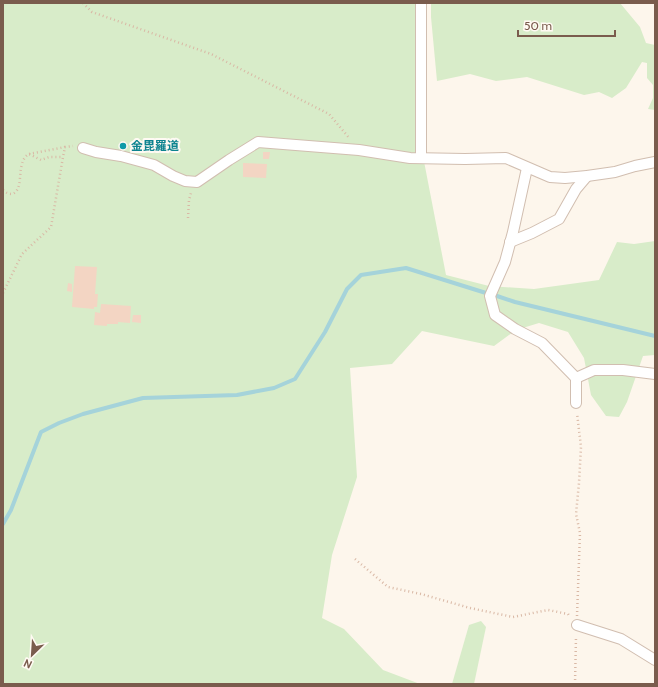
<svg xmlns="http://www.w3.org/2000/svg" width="658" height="687" viewBox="0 0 658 687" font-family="Cabin,'Noto Sans JP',sans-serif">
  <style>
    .green { fill: #d8ecc9 }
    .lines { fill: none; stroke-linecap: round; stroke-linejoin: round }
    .stream { stroke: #a5d3da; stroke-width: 4 }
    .building { fill: #f3d5c3 }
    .minor-casing { stroke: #d1beb0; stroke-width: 12 }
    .path { stroke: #d9b8a5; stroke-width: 2.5; stroke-dasharray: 1 3; stroke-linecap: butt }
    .minor { stroke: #fff; stroke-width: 10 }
    .culture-dot { fill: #0f9aa8; stroke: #fffaf3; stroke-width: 1.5 }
    .labels { text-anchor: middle; stroke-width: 4; stroke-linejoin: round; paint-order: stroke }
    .culture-label { font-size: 12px; font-weight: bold; fill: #0d838f; stroke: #fffaf3; text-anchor: start }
  </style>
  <rect width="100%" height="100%" fill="#fdf6ec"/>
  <g class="green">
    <path d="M3,3H417L416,120L446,275L489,286L534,289L599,280L617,242L634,244L655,241V355L643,356L627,402L619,417L606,416L591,395L584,358L568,332L539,323L516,330L494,346L422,331L392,364L350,368L357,477L332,555L322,618L344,629L383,670L420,684H3Z"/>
    <path d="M431,3H620L640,27L646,43L655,45V110L648,109L653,98V85L647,78V63L642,62L626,88L612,98L599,92L584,95L527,77L496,81L470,74L437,81L431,17Z"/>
    <path d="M481,621L486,627L474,684H452L469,625Z"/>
  </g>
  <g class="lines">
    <g class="stream">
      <path d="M497,296L515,302L655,336"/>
      <path d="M3,524L11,510L41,432L59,423L83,414L143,398L237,395L274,388L295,379L325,332L347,289L361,275L406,268L486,293"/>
    </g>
  </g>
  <g class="building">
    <path d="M263,152H270L269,159H263Z"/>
    <path d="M243,163L267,164L266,178L243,177Z"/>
    <path d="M75,266L97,267L95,294H98L97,307H94V309L72,307Z"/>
    <path d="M68,283L72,284V292L67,291Z"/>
    <path d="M101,304L131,306L130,323L118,322V324H107V326L94,325L95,312L100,313Z"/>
    <path d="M133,315H141V323L132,322Z"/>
  </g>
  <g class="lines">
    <defs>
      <g id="minor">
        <path d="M421,3V157"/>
        <path d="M83,148L96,152L121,156L154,165L173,176L185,181L197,182L229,160L258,142L359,150L410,158L465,159L506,158L550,177L565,178L587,176L615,172L635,166L655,162"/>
        <path d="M527,168L513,232L505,262L490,296L495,315L515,329L542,343L576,378V403"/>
        <path d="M510,242L532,233L559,219L576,189L587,176"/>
        <path d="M576,378L594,370H623L655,374"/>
        <path d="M577,625L621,639L655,660"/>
      </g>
    </defs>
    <use href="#minor" class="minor-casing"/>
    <g class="path">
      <path d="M83,3L92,12L211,54L329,114L350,139"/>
      <path d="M29,154L65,147"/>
      <path d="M3,190C8,195 15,196 18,188C22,178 18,160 29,154L41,160L49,157H63"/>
      <path d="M188,218L189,200L191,193"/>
      <path d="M3,293L22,254L51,227L63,157L65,147L73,146"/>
      <path d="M355,559L388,587L421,594L470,608L513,617L548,610L568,614L570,617"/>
      <path d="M577,616L580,533L576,514L579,483L581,447L577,413"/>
      <path d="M575,684L576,637"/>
    </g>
    <use href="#minor" class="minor"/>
  </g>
  <circle class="culture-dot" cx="123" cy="146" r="4"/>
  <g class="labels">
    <g class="culture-label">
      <text x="131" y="150">金毘羅道</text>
    </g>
  </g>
  <rect width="658" height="687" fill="none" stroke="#7a5c4d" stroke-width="8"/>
  <g transform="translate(32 655) rotate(205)" stroke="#fffaf3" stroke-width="3" paint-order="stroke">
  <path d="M0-3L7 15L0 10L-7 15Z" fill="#7a5c4d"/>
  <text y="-6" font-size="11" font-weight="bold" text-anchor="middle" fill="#7a5c4d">N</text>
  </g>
  <path d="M518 30v6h97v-6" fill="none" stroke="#7a5c4d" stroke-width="2"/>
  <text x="524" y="30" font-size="12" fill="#7a5c4d" stroke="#fffaf3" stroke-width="3" paint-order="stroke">50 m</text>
</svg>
